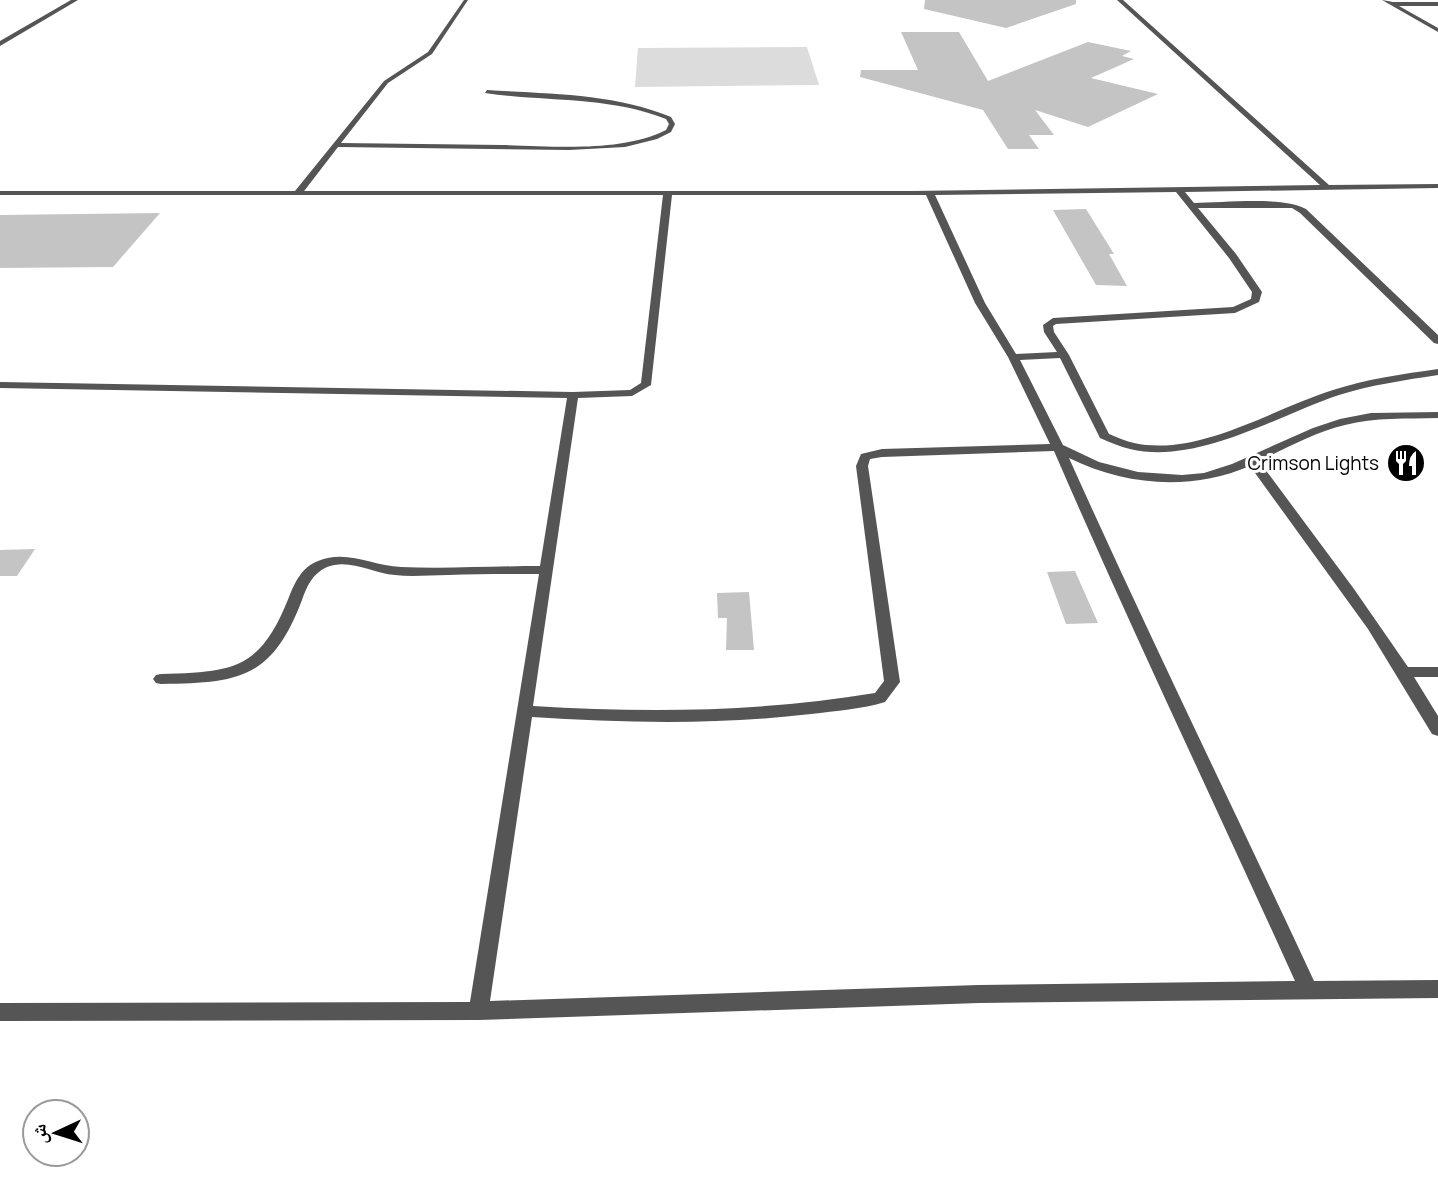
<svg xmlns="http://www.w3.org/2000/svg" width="1438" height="1189" viewBox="0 0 1438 1189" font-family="Manrope,'Noto Naskh Arabic',sans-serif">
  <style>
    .green { fill: #dcdcdc }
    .building { fill: #c4c4c4 }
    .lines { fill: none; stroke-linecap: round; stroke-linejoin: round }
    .service { fill: #555; fill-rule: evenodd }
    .minor { fill: #555; fill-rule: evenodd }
    .labels { text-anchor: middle; stroke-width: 6; stroke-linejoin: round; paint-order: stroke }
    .poi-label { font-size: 19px; fill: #000; stroke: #fff; text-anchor: end }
  </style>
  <rect width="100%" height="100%" fill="#fff"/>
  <path class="green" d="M807,47L819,85L635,87L638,48Z"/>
  <g class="building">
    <path d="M925,0H1076V4L1006,28L924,9Z"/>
    <path d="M901,32H959L988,81L1088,42L1131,51L1122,56L1134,59L1091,78L1158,94L1088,127L1035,110L1054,135H1029L1039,149H1008L983,110L860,77L861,70H918Z"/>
    <path d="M1086,209L1114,254H1109L1127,286L1096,285L1053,210Z"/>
    <path d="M160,213L113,267L0,268V215Z"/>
    <path d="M35,549L17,576H0V550Z"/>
    <path d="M1075,571L1098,623L1066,624L1047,572Z"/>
    <path d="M749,592L754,650H726L727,618H718L717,593Z"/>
  </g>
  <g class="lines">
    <path class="service" d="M464,0H468L432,54L388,83L341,143C395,144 448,144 502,145C553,146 620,153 666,130L669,124L666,119C608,96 546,102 485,93L487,90C549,94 613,93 671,117L675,124L671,132L657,139L625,147L569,150L338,147L301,195H295V191L384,81L428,52Z"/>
    <g class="minor">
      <path d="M71,0H78L0,46V41Z"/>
      <path d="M1117,0H1123L1329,185L1438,184V188L1185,192L1194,203C1223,203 1283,196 1306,209L1438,335V344L1434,343L1300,213L1292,208H1198L1236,254L1262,292L1259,302L1235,313L1056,324L1053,326L1054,332L1069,355L1109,434C1117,437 1125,441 1134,443C1199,457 1272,409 1333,390C1367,379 1403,374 1438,369V375C1405,380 1371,385 1339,395C1276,416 1198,465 1130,449C1120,447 1110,442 1100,438L1060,358L1020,360L1063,445L1099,462L1138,472L1182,475L1204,473L1232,464L1313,428L1340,419L1371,413L1438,412V418C1407,419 1375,417 1345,425C1315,432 1287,448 1259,461L1354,589L1408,667H1438V677H1414L1438,716V736L1432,734L1368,629L1250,466C1191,491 1126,486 1069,458C1148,634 1233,807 1314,981L1438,980V998L979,1003L479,1020L0,1021V1003L470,1002L539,574C508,574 478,574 448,575C430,575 412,577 395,575C372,573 349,558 327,567C312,574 307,586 302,600C272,679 239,683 161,684L156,683L153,679L156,675L161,674C234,672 260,670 289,597C295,582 302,567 318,561C347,549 372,566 401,567C447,569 494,566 540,566L567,398L0,388V382L573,392L630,390L641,383L663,195H0V191H911L1320,185ZM1176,192L1229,258L1252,292L1251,299L1233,307L1053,318L1043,325L1044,332L1057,352L1016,354L985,303L935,195ZM672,195H926L975,303L1008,357L1050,444L882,449L861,454L856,466L884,681L875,693C761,712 648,713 533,706L578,398L632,396L651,385ZM1054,451C1131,629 1215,804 1295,981L979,985L490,1001L532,717C625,723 718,725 811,714C836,711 862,709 885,702L900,682L868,466L870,459L882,457Z"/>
      <path d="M1382,0L1393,2H1438V6H1399L1438,28V32Z"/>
    </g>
  </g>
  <defs>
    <symbol id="restaurant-disc" viewBox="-11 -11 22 22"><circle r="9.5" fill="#000" stroke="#fff"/><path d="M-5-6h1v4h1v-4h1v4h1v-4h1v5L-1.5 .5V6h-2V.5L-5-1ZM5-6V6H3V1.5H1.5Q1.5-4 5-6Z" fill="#fff"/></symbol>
  </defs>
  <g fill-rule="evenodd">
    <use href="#restaurant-disc" x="1384" y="441" width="44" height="44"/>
  </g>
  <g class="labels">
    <g class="poi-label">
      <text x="1379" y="470">Crimson Lights</text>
    </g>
  </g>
  <g transform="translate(56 1133) rotate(266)"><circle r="33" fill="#ffffff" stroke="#999999" stroke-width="2"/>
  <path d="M0-5L12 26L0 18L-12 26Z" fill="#000000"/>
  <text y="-10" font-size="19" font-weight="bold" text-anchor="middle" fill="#000000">ش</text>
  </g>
</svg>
